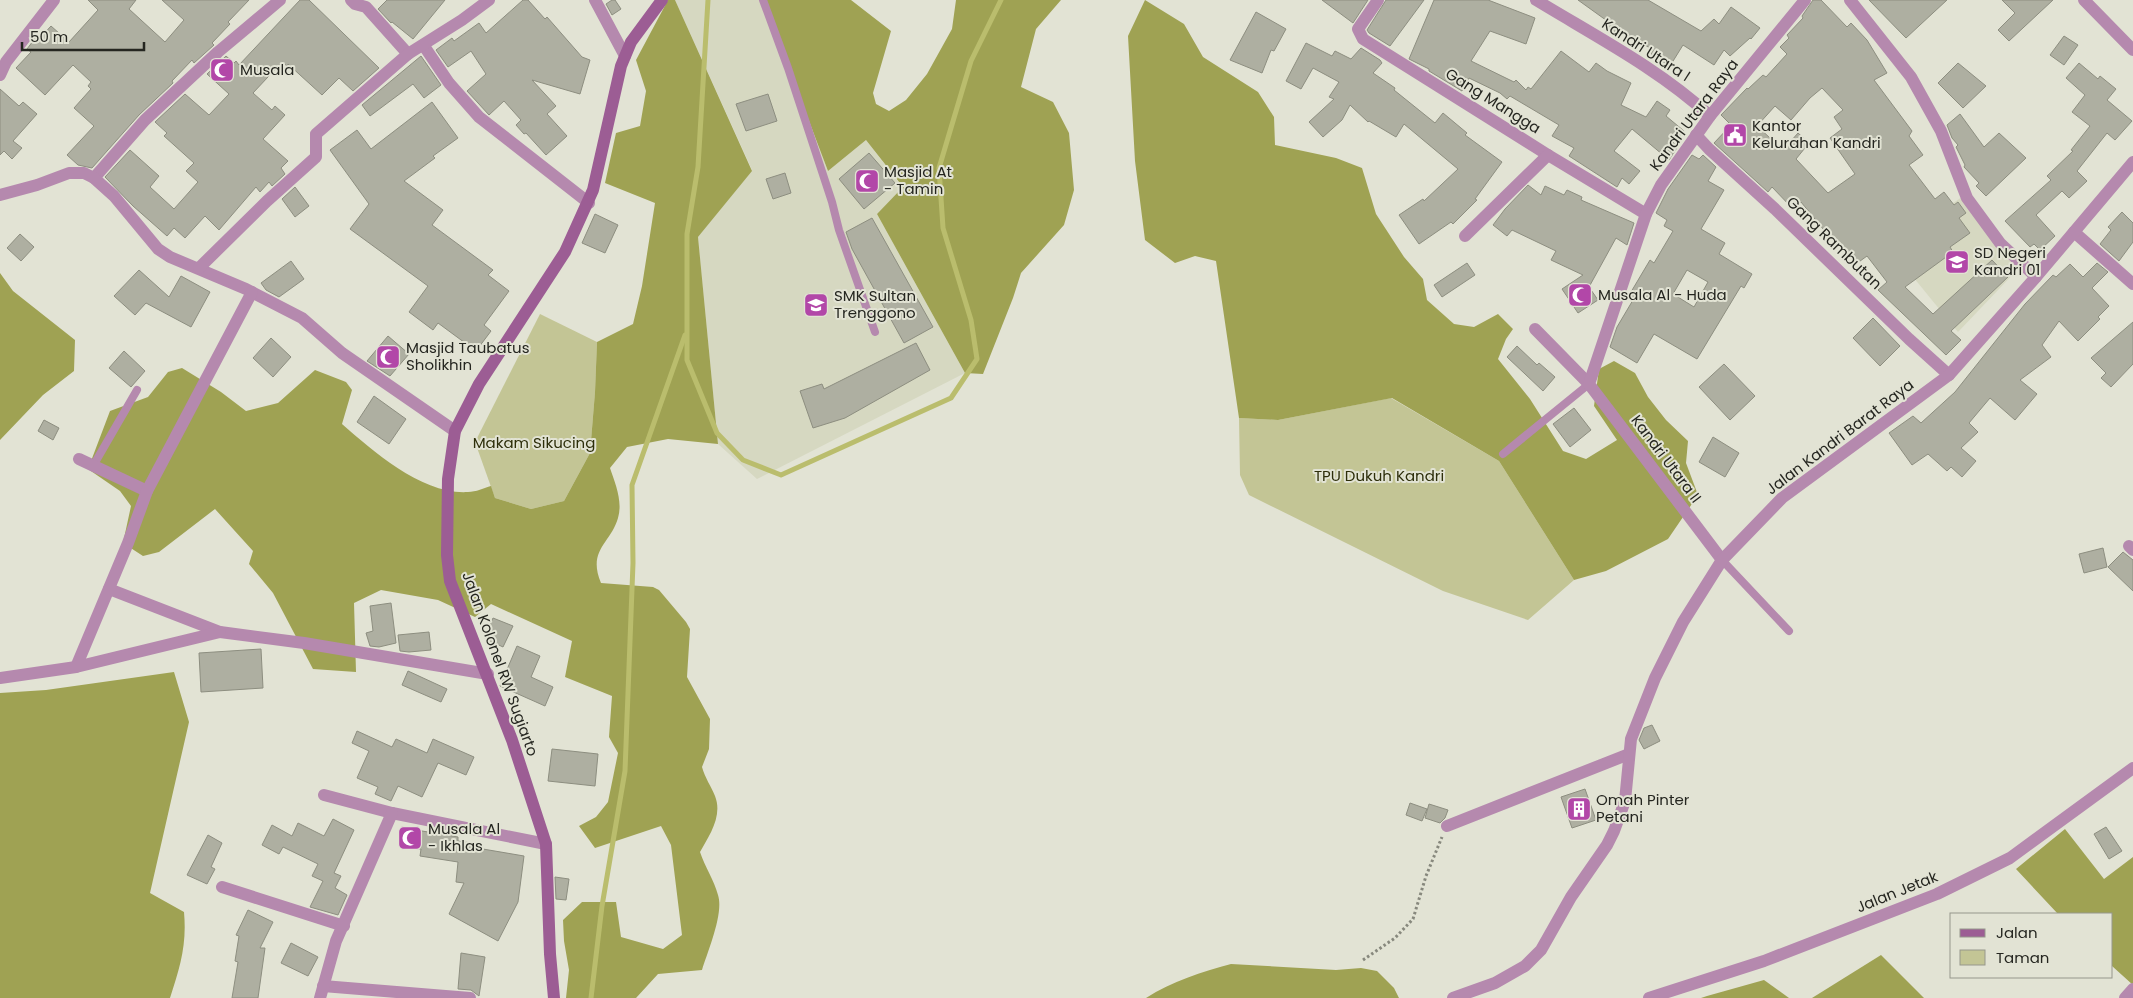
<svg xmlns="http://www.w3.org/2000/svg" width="2133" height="998" viewBox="0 0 2133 998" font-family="Poppins,sans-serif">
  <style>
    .built { fill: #d6d8c1 }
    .green { fill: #c3c595 }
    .forest { fill: #9fa253 }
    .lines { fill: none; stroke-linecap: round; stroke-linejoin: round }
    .stream { stroke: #babd6d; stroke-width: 5 }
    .building { fill: #aeafa1; stroke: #8d8e80; fill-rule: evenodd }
    .path { stroke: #87887d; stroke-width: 3; stroke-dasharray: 2.5 2.5; stroke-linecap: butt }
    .service { stroke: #b589ae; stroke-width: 8 }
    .minor { stroke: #b589ae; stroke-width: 12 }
    .secondary { stroke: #9c5d94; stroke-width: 12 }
    .labels { text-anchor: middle; stroke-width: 4; stroke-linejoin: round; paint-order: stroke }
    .street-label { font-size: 15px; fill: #252620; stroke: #e2e3d4 }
    .poi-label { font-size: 15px; fill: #252620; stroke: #e2e3d4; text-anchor: start }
    .park-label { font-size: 15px; fill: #2d2e0a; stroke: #e2e3d4 }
  </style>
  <rect width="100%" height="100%" fill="#e2e3d4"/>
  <g class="built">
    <path d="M675,0H763L828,171L866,140L903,188L877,214L965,373L757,479L718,444L698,237L752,170Z"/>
    <path d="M1962,197L2019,268L1958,332L1896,256L1931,218Z"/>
  </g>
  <g class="green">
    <path d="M540,314L597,342L595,392L590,453L564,501L531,509L495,498L475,442Z"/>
    <path d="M1391,398L1499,461L1574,580L1528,620L1443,591L1249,495L1240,475L1239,418L1278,420Z"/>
  </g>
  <g class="forest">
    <path d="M668,0H675L752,171L698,237L718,444L668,439L627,447L610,468C615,483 623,501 618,518C611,543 587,550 601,583L653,587L659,590L686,622L690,629L687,677L710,719L709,749L702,767C705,778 711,786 715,796C723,816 709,836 700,852C705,867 714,880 718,895C724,913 708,951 702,970L658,974L636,998H566L569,970L564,941L563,920L582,902H616L621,937L663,949L682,935L671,845L661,826L595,848L579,826L596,817L608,802L618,753L609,737L612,696L565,677L572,641L491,604L475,617L438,600L381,590L354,603L356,672L313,669L273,593L249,564L253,551L215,509L159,552L143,556L123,543L131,506L120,491L88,469L110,411L148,397L168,372L182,368L221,392L246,411L278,403L315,370L346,382L352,390L342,424C374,452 423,495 468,492C476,492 484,488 491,486L495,498L531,509L564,501L590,453L595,392L597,342L633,324L642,286L655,203L605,183L616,133L640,126L646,91L636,60Z"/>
    <path d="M763,0H851L891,31L873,93L876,104L889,111L906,100L927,74L952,29L956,0H1061L1036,29L1021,87L1053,102L1069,133L1074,190L1064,225L1021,273L1013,298L983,374L965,373L877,214L903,187L866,140L828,171Z"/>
    <path d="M1145,0L1184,24L1203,57L1258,92L1274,117L1275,145L1336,158L1362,168L1376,214L1404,257L1423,279L1427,300L1454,324L1474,327L1498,314L1513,329L1506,339L1498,359L1530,399L1563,451L1586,459L1617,440L1594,406L1599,369L1614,361L1635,373L1648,397L1666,420L1688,441L1686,463L1698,495L1668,539L1606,571L1574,580L1499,461L1392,398L1278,420L1239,418L1216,261L1195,256L1175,263L1145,240L1135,161L1128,36Z"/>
    <path d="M0,273L13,291L75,340L74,371L43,395L0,440Z"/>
    <path d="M174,672L189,722L150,893L184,912C187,945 180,967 170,998H0V693L46,690Z"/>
    <path d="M2065,829L2104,879L2133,857V985L2112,966V914H2058L2016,869Z"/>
    <path d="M1881,955L1924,998H1812Z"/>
    <path d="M1231,964L1336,970L1361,968L1377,971L1394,988L1399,998H1146C1172,981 1202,972 1231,964Z"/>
    <path d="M1764,980L1789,998H1701L1707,996Z"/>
  </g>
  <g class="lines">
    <g class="stream">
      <path d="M708,0L698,167L687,234V360L717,433L743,460L781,475L951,398L977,359L971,320L943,228L939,168L971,61L1001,0"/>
      <path d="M591,998L602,906L625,771L633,563L632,485L685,335"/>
    </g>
  </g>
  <g class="building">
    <path d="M88,0H136L129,9L165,42L184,20L162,0H249L228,22L230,24L212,43L214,45L194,63L192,60L172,81L173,83L139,115L92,168L78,165L67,155L94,126L74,108L91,89L88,86L91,82L73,65L45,95L16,68L31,52L27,49L36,37L39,39L51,26L69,42L98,10Z"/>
    <path d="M300,0H309L379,68L353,91L339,78L322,95L288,64L287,66L282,62L253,93L272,110L275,106L285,115L263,139L288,161L281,168L285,174L272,186L269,182L260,192L256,187L219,230L205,216L185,238L174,228L167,236L133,206L105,177L130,150L159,176L150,187L174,209L198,182L186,171L194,163L164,136L167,133L155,122L185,94L209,115L229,94L207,74L226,56L234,63L236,61L239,65Z"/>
    <path d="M387,0H445L413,39L392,22L391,23L378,9Z"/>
    <path d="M523,0H528L545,19L547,17L582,57L590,60L580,94L532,80L556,106L547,114L567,136L546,155L526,133L524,134L516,125L521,120L504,101L489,115L467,91L486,74L471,51L448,67L436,50L452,38L454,41L479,23L486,33Z"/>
    <path d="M612,0H615L621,9L612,15L606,4Z"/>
    <path d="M1322,0H1368L1353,23Z"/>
    <path d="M1386,0H1424L1390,46L1369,33L1367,30Z"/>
    <path d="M1434,0H1488L1535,18L1526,44L1490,31L1471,61L1514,82L1516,80L1526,90L1528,87L1531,89L1561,51L1589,72L1596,63L1607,71L1631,83L1621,105L1646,117L1657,101L1670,110L1666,116L1684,131L1673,143L1678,146L1669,160L1632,129L1614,151L1640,171L1629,184L1622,178L1617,187L1569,156L1574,148L1552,136L1559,125L1510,96L1507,99L1500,93L1469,78L1462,91L1429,71V69L1409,59Z"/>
    <path d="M1578,0H1648L1701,31L1714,19L1719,24L1731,7L1760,28L1751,39L1750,38L1730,56L1724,50L1714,65L1683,45L1670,66L1651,54L1653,50L1624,32L1621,36L1608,27L1610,23Z"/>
    <path d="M1813,0H1821L1847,27L1851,23L1867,40L1887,73L1874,80L1912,131L1909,136L1923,155L1909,165L1935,199L1944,192L1954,205L1958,202L1966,213L1959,218L1970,233L1950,247L1953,252L1905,287L1933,314L1992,260L2008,277L1951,331L1961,340L1946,355L1878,290L1887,282L1867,256L1856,264L1840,243L1837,246L1801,202L1793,209L1772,187L1768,192L1714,143L1731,125L1721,115L1747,88L1748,89L1763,75L1766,77L1787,54L1780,47L1789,38L1787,35L1803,18L1802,16ZM1822,88L1843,110L1834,117L1842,129L1830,138L1855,174L1828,193L1796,159L1809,143L1798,133L1783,150L1757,126L1775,106L1791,120L1810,98Z"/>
    <path d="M1869,0H1947L1906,38Z"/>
    <path d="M2002,0H2053L2009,41L1998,30L2015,13Z"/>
    <path d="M1256,12L1286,29L1274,51L1271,50L1262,73L1230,60Z"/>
    <path d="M2064,36L2078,45L2064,65L2050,55Z"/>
    <path d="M1306,43L1332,56L1335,51L1351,59L1361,48L1380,60L1382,63L1373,73L1395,88L1394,90L1435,123L1443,113L1467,133L1465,135L1502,162L1475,199L1477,200L1453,224L1451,222L1419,244L1399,215L1423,199L1424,201L1458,169L1404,124L1396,137L1369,121L1368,122L1350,105L1342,120L1323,137L1309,122L1334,99L1329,97L1339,82L1313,68L1301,89L1286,81Z"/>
    <path d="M421,56L441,85L424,98L413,84L370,116L362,105Z"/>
    <path d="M1958,63L1986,86L1963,108L1938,83Z"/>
    <path d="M2079,63L2098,79L2100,76L2116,89L2107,100L2132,121L2115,140L2107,133L2077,171L2087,181L2069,198L2062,191L2036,215L2055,236L2040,250L2034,244L2030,247L2005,221L2051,180L2047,176L2073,151L2071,150L2090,126L2072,112L2085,95L2066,78Z"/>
    <path d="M0,89L19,106L23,102L37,114L13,141L22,148L12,159L4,151L0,155Z"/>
    <path d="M768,94L777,121L746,131L736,104Z"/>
    <path d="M432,102L458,138L433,156L435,158L404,181L443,210L432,225L493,270L488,275L509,291L484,325L491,331L476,351L438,323L433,330L409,312L428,286L350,229L369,204L330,150L357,130L371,149Z"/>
    <path d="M1960,114L1984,147L1999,133L2026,158L1986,196L1976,186L1979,183L1964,167L1965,165L1956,147L1958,145L1952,138L1947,125Z"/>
    <path d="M869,153L895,183L864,209L839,179Z"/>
    <path d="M1692,155L1699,159L1703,155L1716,167L1708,181L1724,190L1701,229L1725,243L1719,254L1752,274L1744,288L1741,286L1697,359L1654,334L1637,363L1610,347L1617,327L1633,300L1628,297L1650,260L1654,263L1673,231L1664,226L1667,220L1656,213L1668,189ZM1687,270L1708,282L1694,307L1673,294Z"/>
    <path d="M785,173L791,193L773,199L766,179Z"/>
    <path d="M1528,185L1541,195L1545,186L1564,195L1567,190L1582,197L1581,200L1634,223L1627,245L1616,238L1589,287L1598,300L1578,313L1562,289L1583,275L1551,260L1556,251L1512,230L1507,236L1493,225L1505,209Z"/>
    <path d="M295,187L309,206L295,217L282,199Z"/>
    <path d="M2122,212L2133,223V242L2119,261L2100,244L2111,230L2108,227Z"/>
    <path d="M595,214L618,225L605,253L582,243Z"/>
    <path d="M872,218L933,327L904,343L852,249L846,232Z"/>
    <path d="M20,234L34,247L21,261L7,248Z"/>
    <path d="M291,261L304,279L279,297L266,290L261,283Z"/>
    <path d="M1467,263L1475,275L1442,297L1434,285Z"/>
    <path d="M2097,263L2108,272L2092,288L2109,306L2098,317L2100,319L2078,341L2059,321L2042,345L2051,357L2020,380L2037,394L2015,420L1990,398L1969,423L1978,432L1961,448L1976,461L1962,477L1951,467L1947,471L1928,454L1912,465L1889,433L1913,416L1921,423L1955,392L2025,304L2053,275L2056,277L2070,264L2083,277Z"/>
    <path d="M139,270L169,297L181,276L210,292L191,327L146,303L135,315L114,296Z"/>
    <path d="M1873,318L1900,346L1880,366L1853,338Z"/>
    <path d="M2133,322V364L2111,387L2101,378L2106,373L2091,358Z"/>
    <path d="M388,336L409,354L390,376L367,361Z"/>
    <path d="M271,338L291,357L273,377L253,358Z"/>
    <path d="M916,343L930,370L845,418L813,428L800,391L822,384L824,389Z"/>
    <path d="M1517,346L1537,365L1539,363L1555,377L1543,391L1507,357Z"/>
    <path d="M124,351L145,371L131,387L109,368Z"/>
    <path d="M1724,364L1755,396L1730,420L1699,387Z"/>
    <path d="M374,396L406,419L389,444L357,422Z"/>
    <path d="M1574,408L1591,430L1570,447L1553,424Z"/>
    <path d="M44,420L59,428L53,440L38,431Z"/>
    <path d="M1713,437L1739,453L1725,477L1699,462Z"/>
    <path d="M2103,548L2107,567L2084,573L2079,554Z"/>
    <path d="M2123,552L2133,560V591L2108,567Z"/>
    <path d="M391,603L396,643L379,647L370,646L366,633L373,631L370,606Z"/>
    <path d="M493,618L513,626L503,647L484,638Z"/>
    <path d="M429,632L431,650L409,652L400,651L398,635Z"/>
    <path d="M517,646L540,656L531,677L553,687L545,706L500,686Z"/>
    <path d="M261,649L263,688L201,692L199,653Z"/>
    <path d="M408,671L447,689L441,702L402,685Z"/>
    <path d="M1652,725L1660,741L1644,749L1639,740L1644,728Z"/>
    <path d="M357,731L392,747L396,739L427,753L433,739L474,757L466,775L438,763L422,797L398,786L391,801L375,794L378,787L357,778L369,751L352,743Z"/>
    <path d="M552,749L598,754L595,786L548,781Z"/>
    <path d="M1585,789L1596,820L1572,828L1561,797Z"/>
    <path d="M1410,803L1427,809L1422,821L1406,815Z"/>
    <path d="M1429,804L1448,810L1445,818L1440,823L1425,818Z"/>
    <path d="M333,819L354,830L334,873L341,876L335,888L347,895L338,915L310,907L323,881L312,876L318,864L283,847L279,854L262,845L272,825L292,836L298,823L324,836Z"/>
    <path d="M2106,827L2122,851L2109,859L2094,834Z"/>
    <path d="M404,828L458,837V841L478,844L477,848L524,856L518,902L498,941L449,914L464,883L456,882L458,862L420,856L421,849L401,847Z"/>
    <path d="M208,835L222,843L211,867L215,869L207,884L187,875Z"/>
    <path d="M555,877L569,879L566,900L556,899Z"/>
    <path d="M248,910L273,922L260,948H265L258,998H232L238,962L235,961L239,936L236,935Z"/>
    <path d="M291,943L318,957L308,976L281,963Z"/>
    <path d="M461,953L485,957L479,996L471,990L458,989Z"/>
  </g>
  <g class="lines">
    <path class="path" d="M1363,960L1395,938L1413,919L1426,876L1442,837"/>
    <g class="service">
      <path d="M763,0L788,68L832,202L839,230L875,332"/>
      <path d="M1503,454L1589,384"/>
      <path d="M93,466L137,390"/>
      <path d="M1722,560L1789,631"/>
    </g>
    <g class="minor">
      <path d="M351,0L355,4L366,7L408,54"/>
      <path d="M595,0L625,56"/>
      <path d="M1378,0L1358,29L1363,39L1548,155L1646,214"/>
      <path d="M1536,0C1595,36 1659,69 1710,116"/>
      <path d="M1850,0L1911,77L1941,131L1967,198L2000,243L2036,277"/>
      <path d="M2084,0L2133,50"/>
      <path d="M424,46L449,83L479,117L589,203"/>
      <path d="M0,75L6,62L54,0"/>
      <path d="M1696,135L1709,149L1775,209L1909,339L1949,375"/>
      <path d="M94,178L145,120L218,52L280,0"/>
      <path d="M0,195L37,185L69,173H84L94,178L114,196L158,249L170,257L246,289L302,318L342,353L455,431"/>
      <path d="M2074,232L2133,284"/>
      <path d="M1465,236L1548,155"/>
      <path d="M199,268L267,201L316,157V134L408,54L462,20L489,0"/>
      <path d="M1535,329L1589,384"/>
      <path d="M79,459L147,491"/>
      <path d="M2129,546L2133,550"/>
      <path d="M1722,560L1589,384L1646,214L1661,185L1710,116L1805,0"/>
      <path d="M109,589L220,632L304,643L488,674"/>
      <path d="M76,667L128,543L147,491L252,292"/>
      <path d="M0,678L76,667L220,632"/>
      <path d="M324,795L392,813L546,844"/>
      <path d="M1447,826L1629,754"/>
      <path d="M222,887L344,926"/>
      <path d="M323,986L470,998"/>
      <path d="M320,998L336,941L392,813"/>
      <path d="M1453,998L1495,983L1525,966L1541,950L1571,897L1607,845L1614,831L1625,801L1631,739L1655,678L1683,622L1722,560L1782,498L1949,375L2036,277L2133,162"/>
      <path d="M1649,998L1764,961L1937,894L2010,858L2133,768"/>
      <path d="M2125,998L2133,989"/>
    </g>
    <path class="secondary" d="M554,998L550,954L546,844L512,740L450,581L447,555L448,479L455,431L479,384L565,252L593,190L621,66L631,42L662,0"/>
  </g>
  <defs>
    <symbol id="mosque-square" viewBox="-11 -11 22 22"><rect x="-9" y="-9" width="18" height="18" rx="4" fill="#b247a8" stroke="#e2e3d4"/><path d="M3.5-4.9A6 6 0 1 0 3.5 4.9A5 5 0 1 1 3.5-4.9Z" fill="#fff"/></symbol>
    <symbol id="civic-square" viewBox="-11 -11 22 22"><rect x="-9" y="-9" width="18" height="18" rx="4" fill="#b247a8" stroke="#e2e3d4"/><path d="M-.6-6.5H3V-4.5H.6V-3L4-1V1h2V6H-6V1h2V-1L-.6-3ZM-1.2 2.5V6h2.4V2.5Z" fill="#fff"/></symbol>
    <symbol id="school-square" viewBox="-11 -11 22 22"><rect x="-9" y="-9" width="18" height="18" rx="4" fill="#b247a8" stroke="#e2e3d4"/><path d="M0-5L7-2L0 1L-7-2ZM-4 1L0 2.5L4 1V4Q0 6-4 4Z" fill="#fff"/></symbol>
    <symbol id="building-square" viewBox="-11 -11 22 22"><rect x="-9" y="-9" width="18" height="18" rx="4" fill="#b247a8" stroke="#e2e3d4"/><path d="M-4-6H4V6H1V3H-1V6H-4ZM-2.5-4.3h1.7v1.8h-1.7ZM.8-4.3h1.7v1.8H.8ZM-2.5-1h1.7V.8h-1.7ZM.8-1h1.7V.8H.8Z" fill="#fff"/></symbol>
  </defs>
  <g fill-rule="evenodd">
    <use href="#mosque-square" x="208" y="56" width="28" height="28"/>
    <use href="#civic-square" x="1721" y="121" width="28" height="28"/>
    <use href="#mosque-square" x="853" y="167" width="28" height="28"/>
    <use href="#school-square" x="1943" y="248" width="28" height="28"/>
    <use href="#mosque-square" x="1566" y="281" width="28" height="28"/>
    <use href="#school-square" x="802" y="291" width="28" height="28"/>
    <use href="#mosque-square" x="374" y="343" width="28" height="28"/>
    <use href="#building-square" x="1565" y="795" width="28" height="28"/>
    <use href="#mosque-square" x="396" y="824" width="28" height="28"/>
  </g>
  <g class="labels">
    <g class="street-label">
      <text transform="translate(1646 50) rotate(33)" y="5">Kandri Utara I</text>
      <text transform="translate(1493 101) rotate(32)" y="5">Gang Mangga</text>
      <text transform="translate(1694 115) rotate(-53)" y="5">Kandri Utara Raya</text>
      <text transform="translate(1834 243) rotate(44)" y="5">Gang Rambutan</text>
      <text transform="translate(1840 437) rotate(-37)" y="5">Jalan Kandri Barat Raya</text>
      <text transform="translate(1666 459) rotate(53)" y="5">Kandri Utara II</text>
      <text transform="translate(500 664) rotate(70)" y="5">Jalan Kolonel RW Sugiarto</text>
      <text transform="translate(1897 892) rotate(-22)" y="5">Jalan Jetak</text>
    </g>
    <g class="poi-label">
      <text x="240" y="75">Musala</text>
      <text x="1752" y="131">Kantor<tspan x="1752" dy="17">Kelurahan Kandri</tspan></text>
      <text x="884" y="177">Masjid At<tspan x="884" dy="17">- Tamin</tspan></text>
      <text x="1974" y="258">SD Negeri<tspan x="1974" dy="17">Kandri 01</tspan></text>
      <text x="1598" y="300">Musala Al - Huda</text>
      <text x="834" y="301">SMK Sultan<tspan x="834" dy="17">Trenggono</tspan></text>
      <text x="406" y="353">Masjid Taubatus<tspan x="406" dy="17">Sholikhin</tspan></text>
      <text x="1596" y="805">Omah Pinter<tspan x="1596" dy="17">Petani</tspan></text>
      <text x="428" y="834">Musala Al<tspan x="428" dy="17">- Ikhlas</tspan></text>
    </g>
    <g class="park-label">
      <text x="534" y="448">Makam Sikucing</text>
      <text x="1379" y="481">TPU Dukuh Kandri</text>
    </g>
  </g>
  <rect x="1950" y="913" width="162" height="65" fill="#e2e3d4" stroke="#96978c"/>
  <rect x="1960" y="929" width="25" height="8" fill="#9c5d94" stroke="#96978c"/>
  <text x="1996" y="938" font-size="15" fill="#252620">Jalan</text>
  <rect x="1960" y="950" width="25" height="15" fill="#c3c595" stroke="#96978c"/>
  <text x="1996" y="963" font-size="15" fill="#252620">Taman</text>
  <path d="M22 42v8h122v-8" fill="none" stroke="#252620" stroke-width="2.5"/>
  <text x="30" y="42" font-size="15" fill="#252620" stroke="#e2e3d4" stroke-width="4" paint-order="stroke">50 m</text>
</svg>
